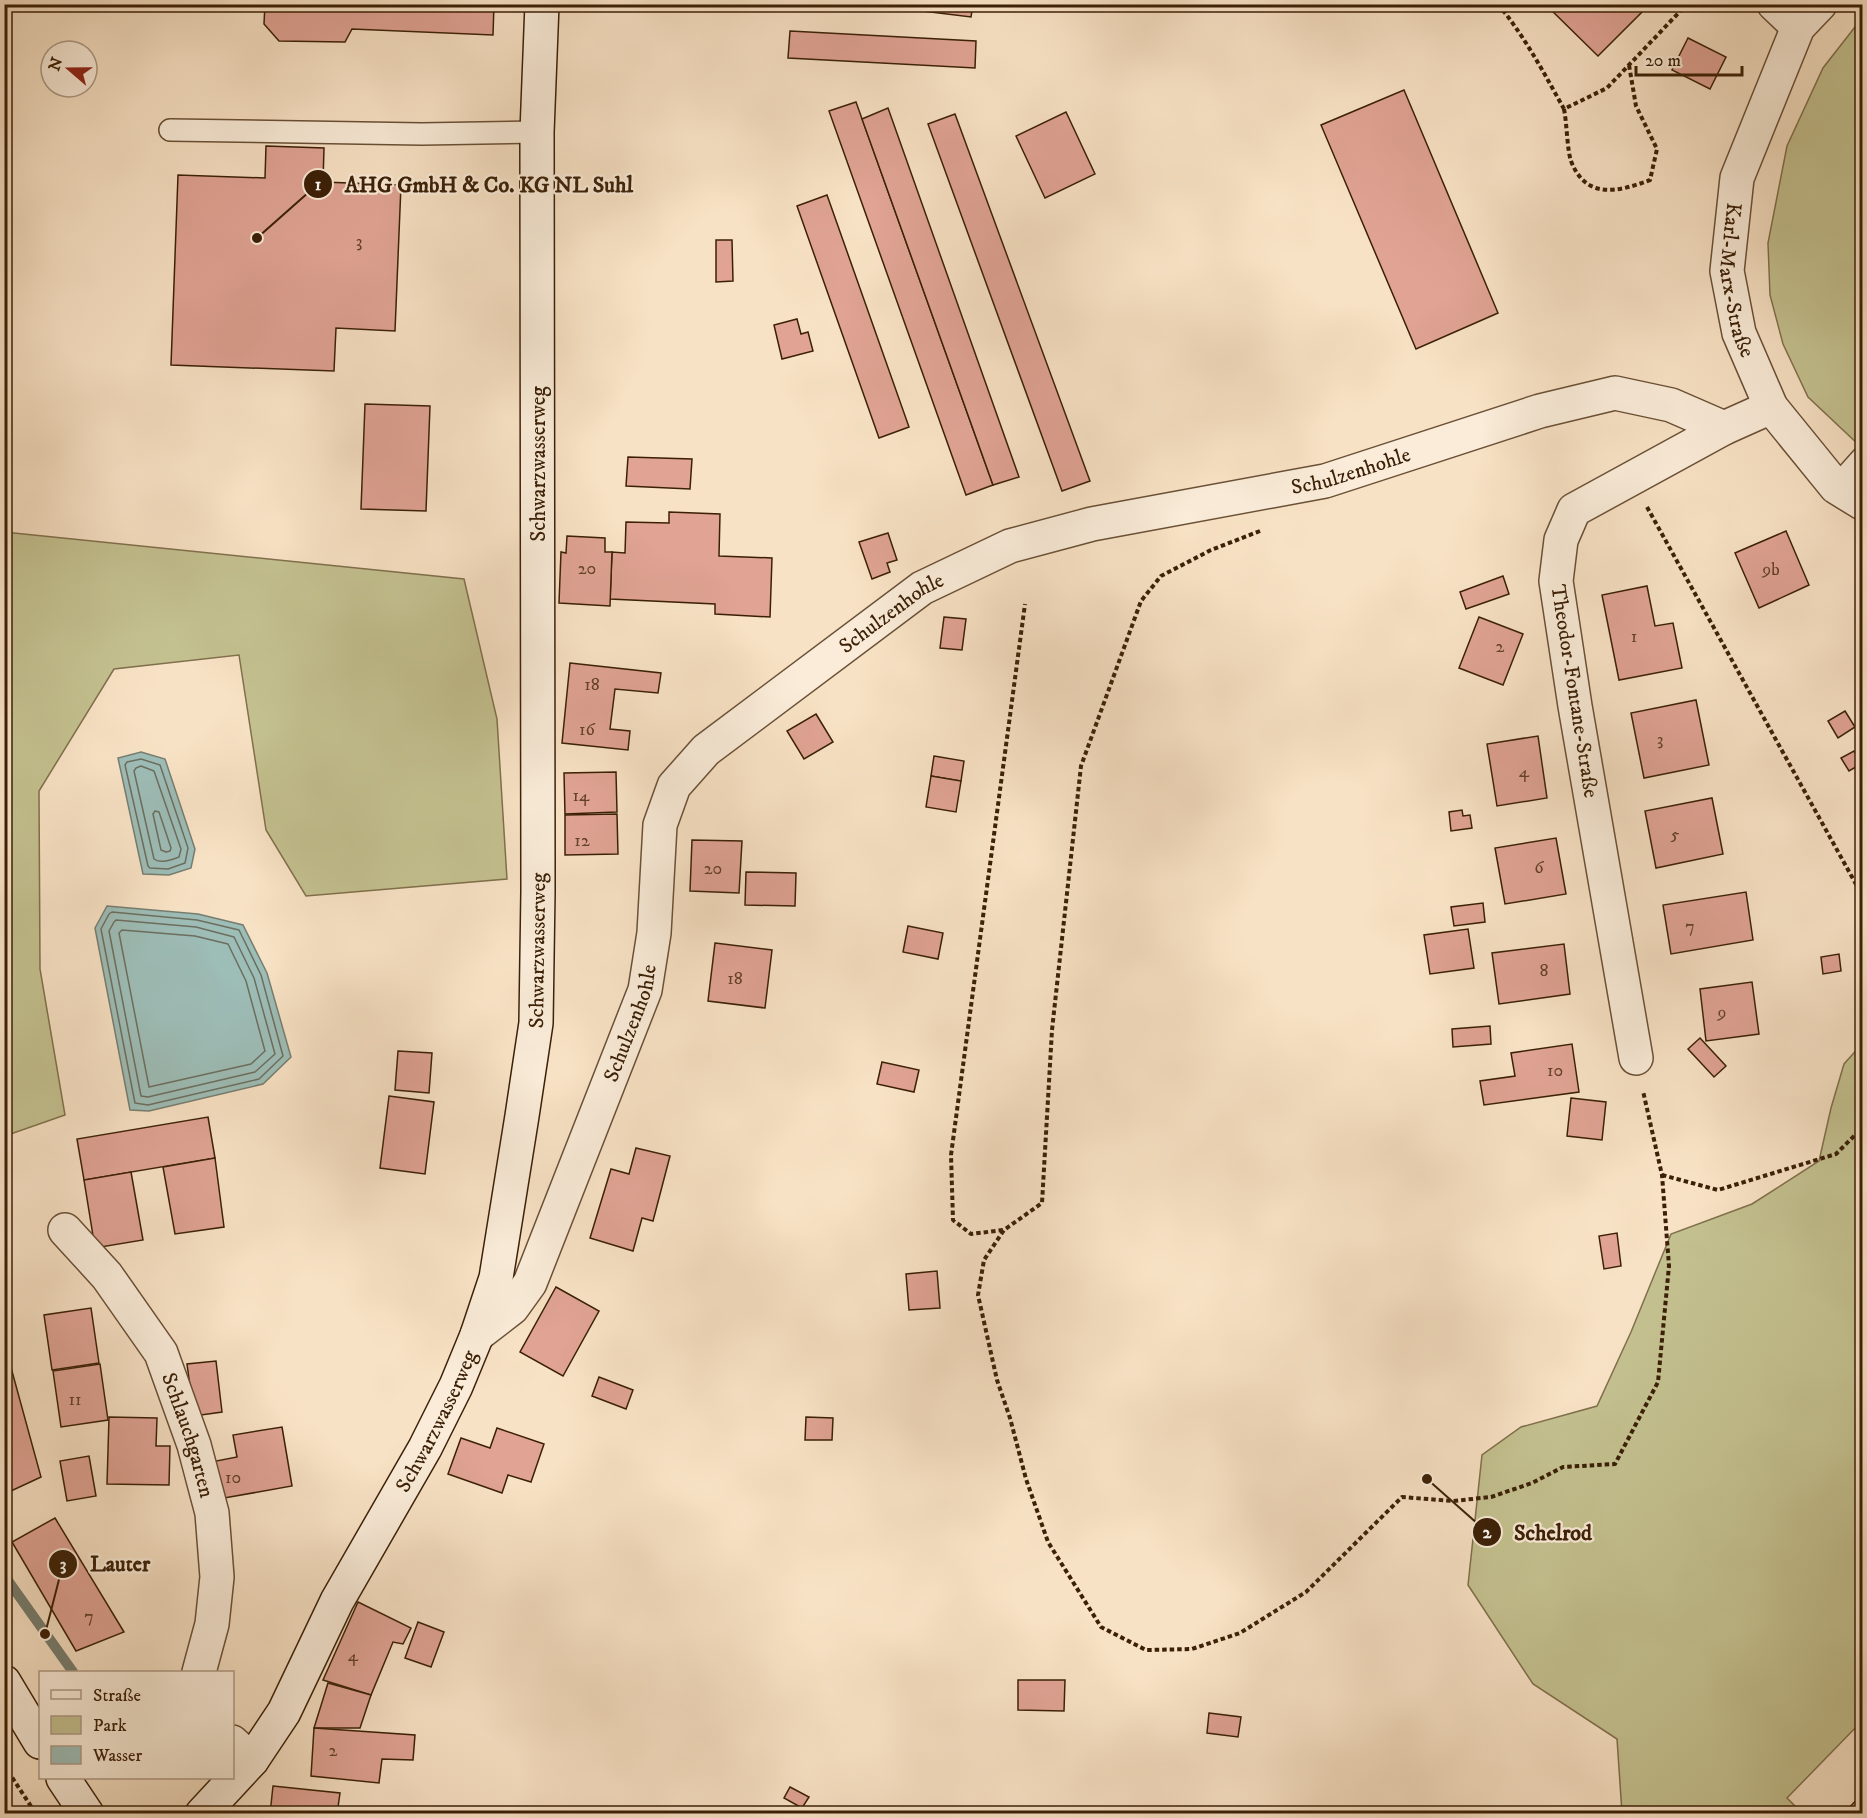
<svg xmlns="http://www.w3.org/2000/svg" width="1867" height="1818" viewBox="0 0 1867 1818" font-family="'IM FELL DW Pica',serif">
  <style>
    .green { fill: #c4c190; stroke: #80704c; stroke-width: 1.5 }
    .water { fill: #9dbdb7; stroke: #767e71; stroke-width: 1.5 }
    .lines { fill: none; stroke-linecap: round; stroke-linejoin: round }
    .shore { stroke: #6c6e5f; stroke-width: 1.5 }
    .stream { stroke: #767e71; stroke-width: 10 }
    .building { fill: #e0a394; stroke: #3b2007; stroke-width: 1.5 }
    .lane-casing { stroke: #6a5036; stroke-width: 24 }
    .street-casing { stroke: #6a5036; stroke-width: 36 }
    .secondary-casing { stroke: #3b2007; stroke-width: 36 }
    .path { stroke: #3b2007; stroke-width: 4; stroke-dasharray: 4.5 3; stroke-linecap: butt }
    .lane { stroke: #faecd9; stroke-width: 21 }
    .street { stroke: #faecd9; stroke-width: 33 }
    .secondary { stroke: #faecd9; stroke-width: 33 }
    .labels { text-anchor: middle; stroke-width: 4.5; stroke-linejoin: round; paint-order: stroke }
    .number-label { font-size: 18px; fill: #64412a }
    .street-label { font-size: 21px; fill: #3b2007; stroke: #faecd9 }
    .leader { fill: none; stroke: #3b2007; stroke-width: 2 }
    .callout-dot { fill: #3b2007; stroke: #faecd9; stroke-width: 2 }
    .mark-label { font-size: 18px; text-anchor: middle; font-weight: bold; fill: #fff }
    .callout-label { font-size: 22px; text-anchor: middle; font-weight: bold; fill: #3b2007; stroke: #faecd9; stroke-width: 4.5; stroke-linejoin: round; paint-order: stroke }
  </style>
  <rect width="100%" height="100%" fill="#f8e2c5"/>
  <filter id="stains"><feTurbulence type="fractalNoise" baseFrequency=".00333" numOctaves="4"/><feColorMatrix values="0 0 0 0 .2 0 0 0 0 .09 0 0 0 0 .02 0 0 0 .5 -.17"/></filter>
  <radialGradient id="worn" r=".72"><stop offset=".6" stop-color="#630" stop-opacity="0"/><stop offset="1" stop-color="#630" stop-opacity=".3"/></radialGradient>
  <g class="green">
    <path d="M1862,18V446L1861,447L1808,397L1783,344L1770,295L1768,243L1787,146L1823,68Z"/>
    <path d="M4,532L464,579L497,719L507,879L306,896L266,830L239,655L114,669L39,791L40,969L65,1115L5,1136Z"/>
    <path d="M1862,1044V1721L1787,1798L1802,1813H1622L1617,1739L1533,1684L1468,1585L1482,1455L1521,1427L1597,1406L1631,1332L1671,1234L1752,1204L1819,1161L1831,1108L1844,1064Z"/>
  </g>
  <g class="water">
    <path d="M141,752L165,759L195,849L191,868L169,875L143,874L118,758Z"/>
    <path d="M107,906L198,914L243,925L267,973L291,1057L263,1084L149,1111L130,1110L95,928Z"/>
  </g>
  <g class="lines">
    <g class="shore">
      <path d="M141,759L160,765L188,848L185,863L168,869L150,868L148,866L125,765L127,762Z"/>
      <path d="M141,766L154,771L181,849L179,857C171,860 161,864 154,859L134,771L136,768Z"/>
      <path d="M155,811L159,812L171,848L170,851L166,852L161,850L153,814Z"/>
      <path d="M112,912L197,920L239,930L261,975L283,1056L259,1079L148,1105L135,1103L101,929L109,914Z"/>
      <path d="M116,920L196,927L234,937L254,978L275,1054L255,1072L148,1097L141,1096L109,931L114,922Z"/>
      <path d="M122,930L195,936L228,944L246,981L265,1051L251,1064L149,1087L119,933Z"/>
    </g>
    <path class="stream" d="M4,1575L73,1672"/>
  </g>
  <g class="building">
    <path d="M4,4H58V11L4,8Z"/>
    <path d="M265,4H494L493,35L352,29L345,42L279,41L264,24Z"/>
    <path d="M865,4H973L971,17Z"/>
    <path d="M1545,4H1647L1648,6L1598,56Z"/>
    <path d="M790,31L976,41L975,68L788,58Z"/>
    <path d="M1688,38L1726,57L1710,89L1672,70Z"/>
    <path d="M1404,90L1498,313L1416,349L1321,125Z"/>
    <path d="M856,102L993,485L966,495L829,111Z"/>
    <path d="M888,108L1019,477L993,485L862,119Z"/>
    <path d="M1066,112L1095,174L1045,198L1016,136Z"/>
    <path d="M955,114L1090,481L1062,491L928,124Z"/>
    <path d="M266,146L324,148L323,182L401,185L395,331L336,328L334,371L171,365L178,175L265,178Z"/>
    <path d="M827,195L909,427L879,438L797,206Z"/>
    <path d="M716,240H732L733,281L716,282Z"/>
    <path d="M797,319L801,334L808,332L813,351L782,359L774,325Z"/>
    <path d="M365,404L430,406L426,511L361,509Z"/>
    <path d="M628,457L692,459L690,489L626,486Z"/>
    <path d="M669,512L720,514L719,556L772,558L770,617L715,614V604L610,599L612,552L625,553L626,522L669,523Z"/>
    <path d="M1786,531L1809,585L1759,608L1735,553Z"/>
    <path d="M888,533L897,560L887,563L890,572L872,579L859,542Z"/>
    <path d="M567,536L605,538V552H612L610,606L559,603L561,552L566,553Z"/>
    <path d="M1503,576L1509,594L1466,609L1460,592Z"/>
    <path d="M1647,586L1655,626L1673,623L1682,668L1619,680L1602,595Z"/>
    <path d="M944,617L966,619L962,650L940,648Z"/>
    <path d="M1479,617L1523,634L1503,685L1459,668Z"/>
    <path d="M570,663L661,673L658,693L615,689L610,729L630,731L628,750L562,743Z"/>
    <path d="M1696,700L1709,765L1644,778L1631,713Z"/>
    <path d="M1845,711L1855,727L1838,738L1828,721Z"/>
    <path d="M816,714L833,742L804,759L787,731Z"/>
    <path d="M1538,736L1547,798L1497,806L1487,744Z"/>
    <path d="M1854,751L1861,764L1849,771L1841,758Z"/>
    <path d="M934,756L964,761L961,781L931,776Z"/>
    <path d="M616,772L617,812L565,814L564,773Z"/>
    <path d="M931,776L961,781L956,812L926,807Z"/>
    <path d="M1712,798L1723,854L1656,868L1645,811Z"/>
    <path d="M1462,810L1463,816L1470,815L1472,828L1451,831L1449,812Z"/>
    <path d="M617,814L618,854L565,855V815Z"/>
    <path d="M1556,838L1566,894L1505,904L1495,848Z"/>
    <path d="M692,840L742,841L739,893L690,891Z"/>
    <path d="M746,872L796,873L795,906L745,905Z"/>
    <path d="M1746,892L1753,940L1671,954L1663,905Z"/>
    <path d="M1483,903L1485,922L1454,926L1451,907Z"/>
    <path d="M908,926L943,933L938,959L903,952Z"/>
    <path d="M1468,929L1474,968L1430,974L1424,935Z"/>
    <path d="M715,943L772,950L765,1008L708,1001Z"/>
    <path d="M1564,944L1570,994L1499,1004L1492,953Z"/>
    <path d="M1839,954L1841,971L1823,974L1821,957Z"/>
    <path d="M1752,982L1759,1034L1706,1041L1700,989Z"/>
    <path d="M1490,1026L1491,1044L1453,1047L1452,1029Z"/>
    <path d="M1700,1038L1726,1066L1714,1077L1688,1049Z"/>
    <path d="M1572,1044L1579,1092L1484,1105L1480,1081L1515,1076L1511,1053Z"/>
    <path d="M398,1051L432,1053L429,1093L395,1090Z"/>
    <path d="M882,1062L919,1070L914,1092L877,1084Z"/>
    <path d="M389,1096L434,1102L425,1174L380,1168Z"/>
    <path d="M1571,1098L1606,1102L1602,1140L1567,1136Z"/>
    <path d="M208,1117L215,1158L84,1180L77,1139Z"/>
    <path d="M636,1148L670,1156L653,1221L642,1218L633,1251L590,1238L611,1169L629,1174Z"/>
    <path d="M215,1158L224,1227L175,1234L163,1167Z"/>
    <path d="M131,1172L143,1240L95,1248L84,1180Z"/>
    <path d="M1617,1233L1621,1266L1604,1269L1599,1236Z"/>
    <path d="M937,1271L940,1308L909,1310L906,1274Z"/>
    <path d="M556,1287L599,1311L563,1376L520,1352Z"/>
    <path d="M91,1308L99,1363L52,1370L44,1315Z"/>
    <path d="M4,1342L41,1477L11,1491H4Z"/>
    <path d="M216,1361L222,1412L194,1416L187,1364Z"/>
    <path d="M100,1364L108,1420L61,1427L53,1371Z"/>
    <path d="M599,1377L633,1390L626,1409L592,1396Z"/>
    <path d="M109,1417L157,1418L156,1446H170L169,1485L107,1484Z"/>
    <path d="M806,1417L833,1418L832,1440H805Z"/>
    <path d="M282,1427L292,1486L213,1500L206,1463L237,1457L233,1435Z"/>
    <path d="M497,1428L544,1444L531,1482L508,1475L502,1493L448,1474L461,1438L490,1448Z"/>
    <path d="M89,1456L96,1496L67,1501L60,1461Z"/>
    <path d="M55,1518L124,1632L76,1651L12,1542Z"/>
    <path d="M358,1602L411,1628L403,1644L393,1642L371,1695L323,1680Z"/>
    <path d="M418,1622L444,1632L431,1667L405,1658Z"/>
    <path d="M1018,1680H1065L1064,1711L1018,1710Z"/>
    <path d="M328,1683L371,1695L360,1728H314Z"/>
    <path d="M1209,1713L1241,1717L1238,1737L1207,1733Z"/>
    <path d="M314,1728L415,1735L413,1760L382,1759L379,1783L311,1776Z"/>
    <path d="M273,1786L340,1793L337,1814H270Z"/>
    <path d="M790,1787L809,1797L802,1808L784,1798Z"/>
    <path d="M1862,1794V1814H1850L1847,1810Z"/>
  </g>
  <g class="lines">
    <defs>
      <g id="lane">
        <path d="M170,130L422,134L537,132"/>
        <path d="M1836,487L1862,458"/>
      </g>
      <g id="street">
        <path d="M1774,4L1798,27"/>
        <path id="s1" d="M1820,4L1798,27L1737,178L1727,271L1739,333L1771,407L1836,487L1862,503"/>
        <path d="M1636,1058L1575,706L1556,581L1561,540L1574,510L1724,428L1771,407"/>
        <path id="s2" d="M65,1230L107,1276L161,1353L194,1445L212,1513L217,1577L212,1624L199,1672"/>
        <path id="s3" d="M477,1335L512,1308L530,1283L645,990L654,933L660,825L674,786L706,750L922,588L1010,546L1092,524L1325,481L1540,411L1615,393L1671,405L1724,428"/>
        <path d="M232,1742L252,1760"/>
      </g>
      <g id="secondary">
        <path d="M4,1682L40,1742"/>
        <path d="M63,1778L87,1814"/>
        <path id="s4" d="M202,1814L252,1760L284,1712L337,1601L425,1448L456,1386L477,1335L496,1278L522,1116L536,1023L538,891L537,132L542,4"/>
      </g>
    </defs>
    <use href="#lane" class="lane-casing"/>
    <use href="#street" class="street-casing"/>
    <use href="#secondary" class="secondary-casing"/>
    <g class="path">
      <path d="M1498,4C1525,37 1544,73 1564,109L1607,88L1687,4"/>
      <path d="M1564,109C1567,124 1567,149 1571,161C1586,200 1618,192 1650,180L1657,149L1636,106L1629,65"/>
      <path d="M1647,507L1862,895"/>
      <path d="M1260,531L1211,550L1161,576L1141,601L1081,766L1052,1030L1042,1203L1004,1230L984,1260L978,1295L997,1380L1010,1418L1026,1479L1048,1542L1101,1627L1146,1650L1192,1649L1240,1633L1306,1592L1402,1497L1453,1501L1491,1497L1532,1483L1563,1467L1615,1464L1658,1382L1669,1266L1662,1175L1643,1091"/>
      <path d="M1662,1175L1718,1190L1836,1154L1862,1128"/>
      <path d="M1003,1230L971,1234L953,1220L951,1155L1025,604"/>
      <path d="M4,1765L36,1814"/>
    </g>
    <use href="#lane" class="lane"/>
    <use href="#street" class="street"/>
    <use href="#secondary" class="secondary"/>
  </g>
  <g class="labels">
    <g class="number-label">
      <text x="359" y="247">3</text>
      <text x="587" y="574">20</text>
      <text x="1771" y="575">9b</text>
      <text x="1634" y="642">1</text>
      <text x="1500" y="652">2</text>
      <text x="592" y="690">18</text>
      <text x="587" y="735">16</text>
      <text x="1660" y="745">3</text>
      <text x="1524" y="777">4</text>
      <text x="581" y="801">14</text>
      <text x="1675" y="840">5</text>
      <text x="582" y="846">12</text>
      <text x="1539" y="873">6</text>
      <text x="713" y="874">20</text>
      <text x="1690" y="932">7</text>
      <text x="1544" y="976">8</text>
      <text x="735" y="984">18</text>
      <text x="1722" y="1018">9</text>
      <text x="1555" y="1076">10</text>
      <text x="75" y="1405">11</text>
      <text x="233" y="1483">10</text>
      <text x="89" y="1622">7</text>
      <text x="353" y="1661">4</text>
      <text x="333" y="1756">2</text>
    </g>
    <g class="street-label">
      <text dy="7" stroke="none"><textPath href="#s1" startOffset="298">Karl-Marx-Straße</textPath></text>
      <text transform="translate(538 464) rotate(-90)" y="7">Schwarzwasserweg</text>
      <text dy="7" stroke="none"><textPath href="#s3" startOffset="1362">Schulzenhohle</textPath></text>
      <text dy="7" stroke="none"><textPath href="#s3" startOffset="876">Schulzenhohle</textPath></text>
      <text transform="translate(1575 691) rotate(81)" y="7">Theodor-Fontane-Straße</text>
      <text dy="7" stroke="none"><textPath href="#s4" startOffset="946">Schwarzwasserweg</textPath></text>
      <text dy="7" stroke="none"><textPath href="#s3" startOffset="354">Schulzenhohle</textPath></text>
      <text dy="7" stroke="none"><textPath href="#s4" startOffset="460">Schwarzwasserweg</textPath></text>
      <text dy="7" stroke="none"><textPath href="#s2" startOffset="243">Schlauchgarten</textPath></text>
    </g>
  </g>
  <path class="leader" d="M257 238L318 184M1427 1479L1487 1532M45 1634L63 1564"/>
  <g class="callout-dot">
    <circle cx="257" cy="238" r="6"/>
    <circle cx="1427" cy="1479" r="6"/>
    <circle cx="45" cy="1634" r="6"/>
    <circle cx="318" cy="184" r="15"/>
    <circle cx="1487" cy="1532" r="15"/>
    <circle cx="63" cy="1564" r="15"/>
  </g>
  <g class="mark-label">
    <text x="318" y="190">1</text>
    <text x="1487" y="1538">2</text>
    <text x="63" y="1570">3</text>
  </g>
  <g class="callout-label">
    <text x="489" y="192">AHG GmbH &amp; Co. KG NL Suhl</text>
    <text x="1553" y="1540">Schelrod</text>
    <text x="120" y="1571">Lauter</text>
  </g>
  <rect width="1867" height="1818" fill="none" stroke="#f8e2c5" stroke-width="24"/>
  <rect x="6" y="6" width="1855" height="1806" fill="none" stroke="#3b2007" stroke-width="3"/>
  <rect x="12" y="12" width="1843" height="1794" fill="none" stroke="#3b2007" stroke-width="1.5"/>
  <rect x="39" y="1671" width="195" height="108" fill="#faecd9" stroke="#ae9a85" stroke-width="1.5"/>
  <rect x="51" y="1690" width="30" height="9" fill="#faecd9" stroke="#ae9a85" stroke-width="1.5"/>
  <text x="93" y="1701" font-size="18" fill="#3b2007">Straße</text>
  <rect x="51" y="1716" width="30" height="18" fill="#c4c190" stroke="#ae9a85" stroke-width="1.5"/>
  <text x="93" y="1731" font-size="18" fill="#3b2007">Park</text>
  <rect x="51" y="1746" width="30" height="18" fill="#9dbdb7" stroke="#ae9a85" stroke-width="1.5"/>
  <text x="93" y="1761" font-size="18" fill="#3b2007">Wasser</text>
  <g transform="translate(69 69) rotate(290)"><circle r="28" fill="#faecd9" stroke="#ae9a85" stroke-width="1.5"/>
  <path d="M0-4.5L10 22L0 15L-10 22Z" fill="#8f2418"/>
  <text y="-9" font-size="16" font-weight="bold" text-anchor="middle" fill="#3b2007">N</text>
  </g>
  <path d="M1636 66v9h106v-9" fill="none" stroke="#3b2007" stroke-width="3"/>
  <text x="1645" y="66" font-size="18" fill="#3b2007" stroke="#faecd9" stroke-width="4.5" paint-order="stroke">20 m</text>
  <rect width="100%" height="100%" filter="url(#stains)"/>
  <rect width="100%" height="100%" fill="url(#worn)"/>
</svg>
